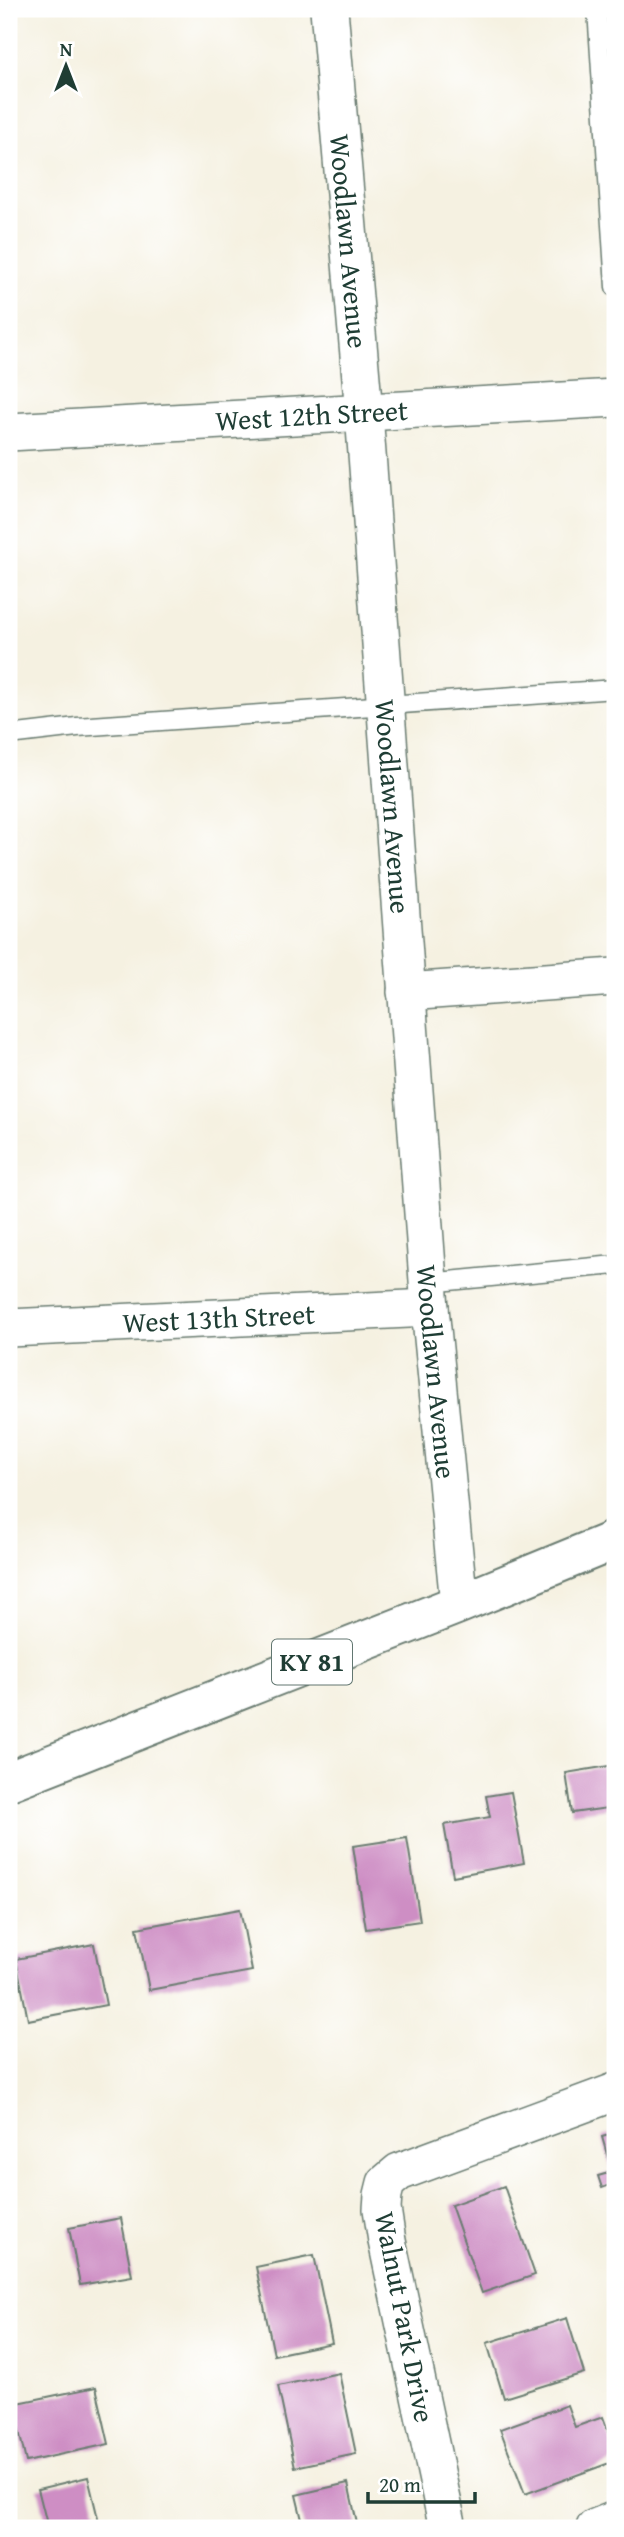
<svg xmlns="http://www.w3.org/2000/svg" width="624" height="2537" viewBox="0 0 624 2537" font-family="'Gentium Book Plus',serif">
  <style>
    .building { fill: #ce8ec4 }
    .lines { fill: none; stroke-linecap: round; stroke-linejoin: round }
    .service-casing { stroke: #6a7c71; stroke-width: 21 }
    .minor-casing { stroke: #6a7c71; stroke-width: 40 }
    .primary-casing { stroke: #6a7c71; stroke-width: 42 }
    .service { stroke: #fff; stroke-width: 18 }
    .minor { stroke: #fff; stroke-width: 37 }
    .primary { stroke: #fff; stroke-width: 38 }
    .labels { text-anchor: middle; stroke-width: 6; stroke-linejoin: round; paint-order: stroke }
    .shield { fill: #fff; stroke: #627771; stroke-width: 2 }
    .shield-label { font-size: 26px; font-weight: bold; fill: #1f3d34 }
    .street-label { font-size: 28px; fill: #1f3d34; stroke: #fff }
  </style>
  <rect width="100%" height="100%" fill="#fff"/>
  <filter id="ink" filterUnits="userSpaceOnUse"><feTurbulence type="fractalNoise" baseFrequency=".0143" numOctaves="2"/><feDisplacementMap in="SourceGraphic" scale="14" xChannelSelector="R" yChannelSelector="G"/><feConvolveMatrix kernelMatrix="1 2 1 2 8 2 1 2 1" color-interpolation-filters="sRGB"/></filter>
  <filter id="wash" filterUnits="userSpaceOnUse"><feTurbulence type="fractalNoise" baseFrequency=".00686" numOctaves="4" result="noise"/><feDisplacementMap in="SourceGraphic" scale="28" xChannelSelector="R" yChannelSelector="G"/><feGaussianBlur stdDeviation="1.57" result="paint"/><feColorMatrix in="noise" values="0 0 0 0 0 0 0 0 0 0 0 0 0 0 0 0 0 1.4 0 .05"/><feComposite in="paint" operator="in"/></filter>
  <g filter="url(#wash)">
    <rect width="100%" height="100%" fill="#f5f1e1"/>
    <g id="blocks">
      <g class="building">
        <path d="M615,1765V1807L572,1813L566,1773Z"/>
        <path d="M511,1792L524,1863L453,1876L444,1825L490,1817L486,1796Z"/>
        <path d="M407,1838L420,1921L366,1929L353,1846Z"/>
        <path d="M240,1909L252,1971L149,1990L137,1928Z"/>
        <path d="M94,1944L106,2005L28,2020L16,1959Z"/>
        <path d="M615,2133V2183L602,2188L598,2176L612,2172L602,2137Z"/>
        <path d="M504,2186L535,2275L482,2293L451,2205Z"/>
        <path d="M121,2218L132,2276L80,2285L69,2228Z"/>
        <path d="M314,2255L332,2343L274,2355L256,2267Z"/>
        <path d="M567,2318L584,2373L504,2398L487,2343Z"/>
        <path d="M339,2373L356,2454L295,2467L278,2386Z"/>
        <path d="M96,2387L109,2444L26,2462L13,2404Z"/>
        <path d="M567,2405L575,2427L603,2417L615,2450V2461L525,2494L500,2429Z"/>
        <path d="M88,2477L100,2527L48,2528L38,2489Z"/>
        <path d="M348,2483L358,2528H304L296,2495Z"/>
      </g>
    </g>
  </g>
  <g filter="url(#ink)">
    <use href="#blocks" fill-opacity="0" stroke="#6a7c71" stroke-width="2"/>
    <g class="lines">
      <defs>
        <g id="service">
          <path d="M597,9L615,287"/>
          <path d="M9,735L77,727L615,689"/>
          <path d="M428,1283L615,1265"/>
        </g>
        <g id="minor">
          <path id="s1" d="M329,9L364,413L430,1308L459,1604"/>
          <path id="s2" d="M9,432L615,398"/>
          <path d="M406,992L615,977"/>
          <path id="s3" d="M9,1328L430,1308"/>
          <path d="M448,2528L387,2241L382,2209L383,2195L386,2183L399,2172L615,2092"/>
          <path d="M595,2528L615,2520"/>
        </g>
        <path id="primary" d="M9,1781L459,1604L615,1540"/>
      </defs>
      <use href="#service" class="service-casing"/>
      <use href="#minor" class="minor-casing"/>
      <use href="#primary" class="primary-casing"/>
      <use href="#service" class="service"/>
      <use href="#minor" class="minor"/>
      <use href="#primary" class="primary"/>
    </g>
  </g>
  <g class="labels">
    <rect class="shield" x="272" y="1639.5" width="80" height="45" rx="5"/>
    <g class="shield-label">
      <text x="312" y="1671">KY 81</text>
    </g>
    <g class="street-label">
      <text dy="10" stroke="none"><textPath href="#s1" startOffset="233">Woodlawn Avenue</textPath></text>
      <text dy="10" stroke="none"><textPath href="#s2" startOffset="303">West 12th Street</textPath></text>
      <text dy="10" stroke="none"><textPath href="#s1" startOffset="800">Woodlawn Avenue</textPath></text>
      <text dy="10" stroke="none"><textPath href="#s3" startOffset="210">West 13th Street</textPath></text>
      <text dy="10" stroke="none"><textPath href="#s1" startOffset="1367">Woodlawn Avenue</textPath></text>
      <text transform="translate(405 2317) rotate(79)" y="10">Walnut Park Drive</text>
    </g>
  </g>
  <rect width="624" height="2537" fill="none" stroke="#fff" stroke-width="35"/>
  <g transform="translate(66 66)" stroke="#ffffff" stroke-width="5" paint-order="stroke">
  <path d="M0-5L12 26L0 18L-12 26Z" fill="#1f3d34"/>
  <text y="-10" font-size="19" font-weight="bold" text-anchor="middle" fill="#1f3d34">N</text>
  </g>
  <path d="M368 2492v10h107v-10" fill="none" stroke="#1f3d34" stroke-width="3.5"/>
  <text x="379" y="2492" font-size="21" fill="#1f3d34" stroke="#ffffff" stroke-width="5" paint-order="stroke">20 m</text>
</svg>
